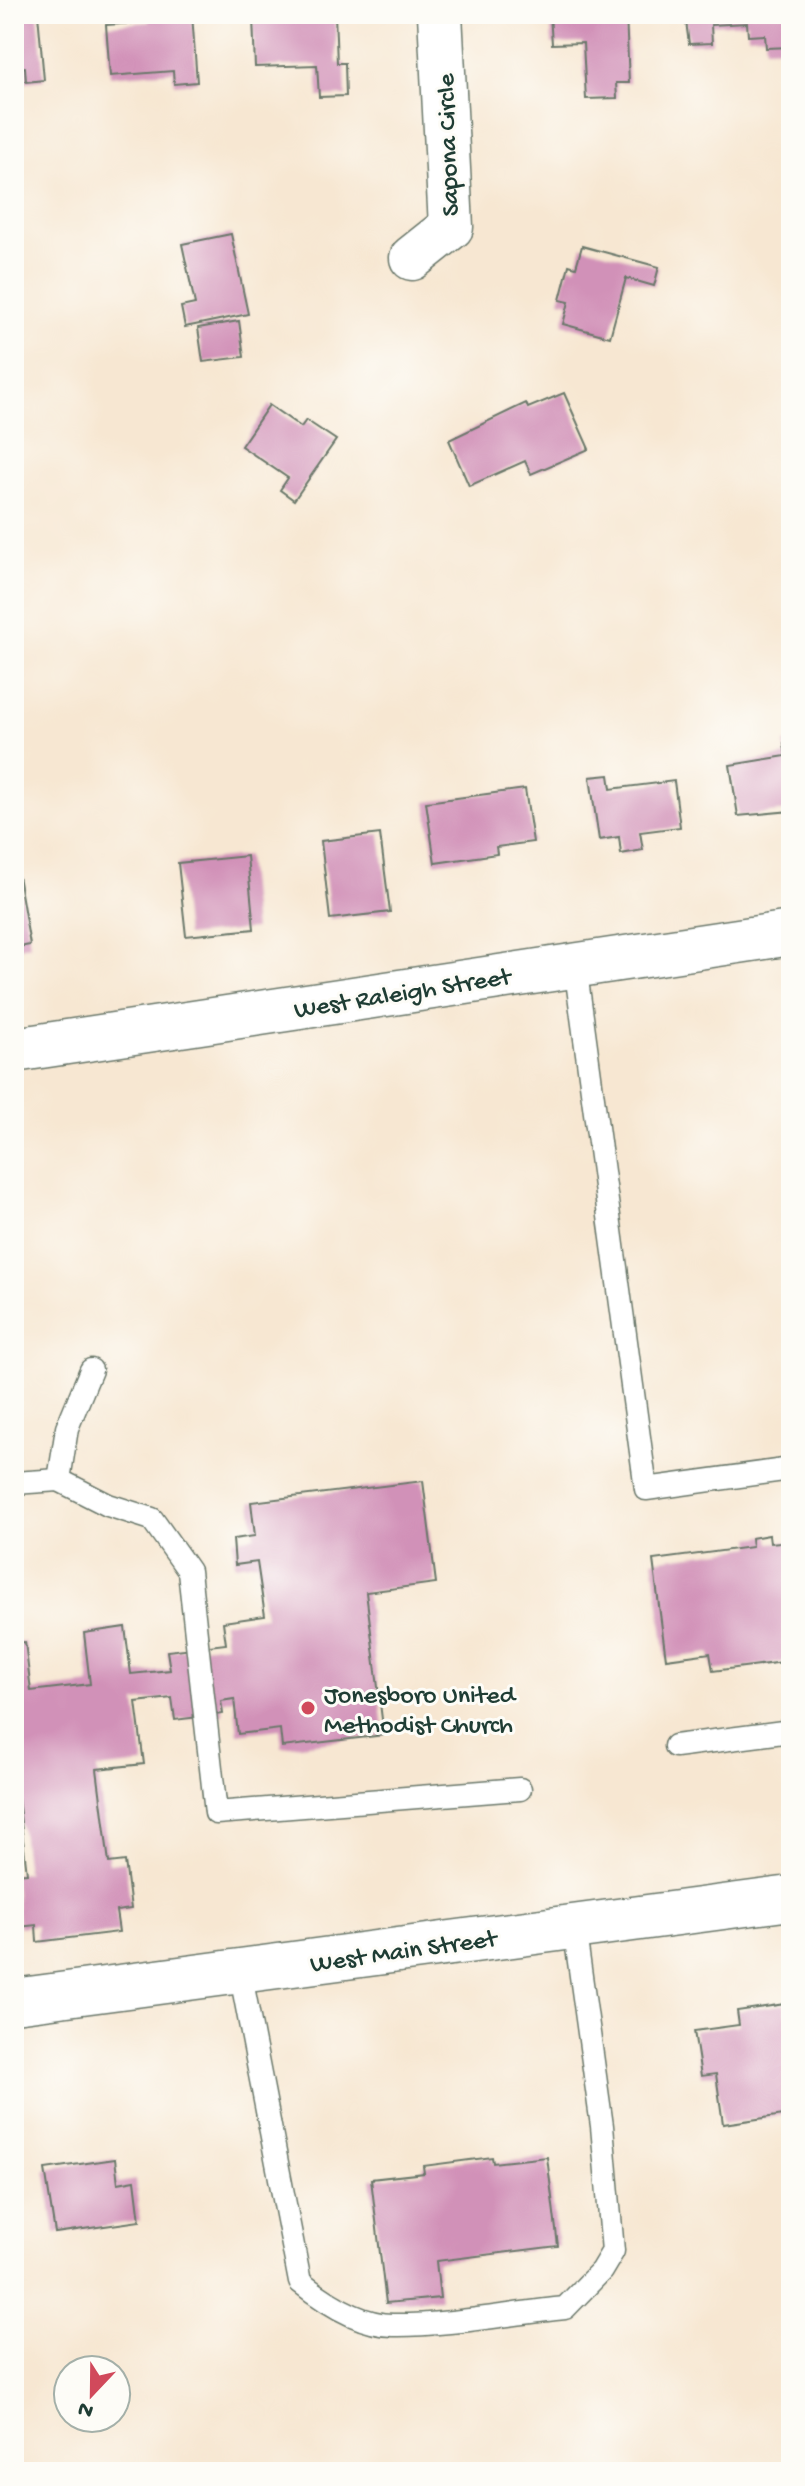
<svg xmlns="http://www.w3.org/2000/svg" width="805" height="2486" viewBox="0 0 805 2486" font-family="'Gochi Hand',sans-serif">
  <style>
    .building { fill: #d191b8 }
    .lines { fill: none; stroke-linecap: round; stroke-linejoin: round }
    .service-casing { stroke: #6b786b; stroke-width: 25 }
    .minor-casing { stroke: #6b786b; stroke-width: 47 }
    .secondary-casing { stroke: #6b786b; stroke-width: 47 }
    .service { stroke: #fff; stroke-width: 22 }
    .minor { stroke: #fff; stroke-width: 44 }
    .secondary { stroke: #fff; stroke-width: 44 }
    .poi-dot { fill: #d1495b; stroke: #fdfcf7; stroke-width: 3 }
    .labels { text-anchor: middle; stroke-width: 6; stroke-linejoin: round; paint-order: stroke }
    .street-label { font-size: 26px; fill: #1f3d34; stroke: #fdfcf7 }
    .poi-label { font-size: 26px; fill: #1f3d34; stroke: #fdfcf7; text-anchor: start }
  </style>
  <rect width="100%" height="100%" fill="#fdfcf7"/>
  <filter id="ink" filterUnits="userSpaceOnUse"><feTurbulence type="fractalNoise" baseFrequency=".0125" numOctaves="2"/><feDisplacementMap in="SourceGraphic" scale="16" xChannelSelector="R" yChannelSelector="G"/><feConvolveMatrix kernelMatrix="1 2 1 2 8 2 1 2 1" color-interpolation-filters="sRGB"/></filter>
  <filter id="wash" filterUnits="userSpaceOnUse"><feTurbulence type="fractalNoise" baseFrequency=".006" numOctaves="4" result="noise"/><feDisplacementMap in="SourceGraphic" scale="32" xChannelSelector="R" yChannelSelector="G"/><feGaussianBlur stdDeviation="1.8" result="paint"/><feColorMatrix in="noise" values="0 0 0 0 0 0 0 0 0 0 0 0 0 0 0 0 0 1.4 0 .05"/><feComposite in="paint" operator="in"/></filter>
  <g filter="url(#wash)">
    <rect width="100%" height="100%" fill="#f7e7d2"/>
    <g id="blocks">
      <g class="building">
        <path d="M14,14H38L44,80L26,82L25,67L14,68Z"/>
        <path d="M192,14L197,82L174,84L173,71L110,76L106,25L149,22V16Z"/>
        <path d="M277,14H335L337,63H345L346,96L319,97L317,65L255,67L253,18L277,17Z"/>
        <path d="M550,14H626L629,83H616L617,98L586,99L583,43L552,44Z"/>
        <path d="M685,14H791V47L766,48L765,35L748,36L747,23L711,25L712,43L689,44Z"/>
        <path d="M231,234L248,314L185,327L181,307L195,304L182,244Z"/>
        <path d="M582,246L659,267L654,286L626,278L610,337L563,324L569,302L560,300L569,265L576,267Z"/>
        <path d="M239,321L244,357L203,362L198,328Z"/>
        <path d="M564,393L589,449L531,474L525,461L469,486L449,440L526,403L528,408Z"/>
        <path d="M269,405L301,427L306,420L336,440L294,500L280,490L288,478L241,446Z"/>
        <path d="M791,742V811L738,816L730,765L786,756L784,743Z"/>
        <path d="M609,775L611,789L674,781L680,827L640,832L643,850L621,854L619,837L599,840L590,777Z"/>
        <path d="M525,789L533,842L496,847L497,854L435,863L426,802Z"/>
        <path d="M380,834L390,912L330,919L321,841Z"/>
        <path d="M247,856L254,929L186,936L178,863Z"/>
        <path d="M16,864L30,945L14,948V865Z"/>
        <path d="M423,1481L436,1583L366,1592L384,1735L282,1747L280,1729L238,1734L234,1699L221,1701L223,1714L175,1720L172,1698L136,1702L144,1764L97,1769L109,1863L125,1861L131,1909L116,1911L119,1932L37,1942L36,1925L19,1927L14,1874L27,1873L14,1765V1643L25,1642L31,1691L90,1684L84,1633L125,1627L131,1674L170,1670L167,1651L226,1644L223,1622L265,1616L257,1562L235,1565L233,1539L255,1536L251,1502Z"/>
        <path d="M769,1535L770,1543L791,1541V1661L713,1671L710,1653L666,1659L653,1560L752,1547L751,1538Z"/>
        <path d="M785,2004L791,2044V2114L723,2124L716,2074L701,2076L694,2031L739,2025L737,2011Z"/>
        <path d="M492,2157L493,2163L547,2157L558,2246L436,2261L440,2298L386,2303L371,2179L424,2173L423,2166Z"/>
        <path d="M115,2159L118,2183L135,2180L140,2221L55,2233L45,2169Z"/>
        <path d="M791,2464V2472H740L739,2468Z"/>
      </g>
    </g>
  </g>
  <g filter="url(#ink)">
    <use href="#blocks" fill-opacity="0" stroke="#6b786b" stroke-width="2"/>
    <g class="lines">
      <defs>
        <g id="service">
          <path d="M575,965L646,1489L791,1469"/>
          <path d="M91,1370L67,1428L59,1480L108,1505L152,1519L189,1571L216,1813L520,1789"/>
          <path d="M14,1483L59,1480"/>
          <path d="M675,1746L791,1731"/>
          <path d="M240,1971L300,2282C325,2302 359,2325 393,2325C445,2326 513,2313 565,2308L601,2271L613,2251L602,2126L574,1926"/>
        </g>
        <g id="minor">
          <path d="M412,258L451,227L440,14"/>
          <path d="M14,1050L791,933"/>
        </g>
        <path id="secondary" d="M14,2001L791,1898"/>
      </defs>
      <use href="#service" class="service-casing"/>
      <use href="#minor" class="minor-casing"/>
      <use href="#secondary" class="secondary-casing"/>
      <use href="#service" class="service"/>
      <use href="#minor" class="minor"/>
      <use href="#secondary" class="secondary"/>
    </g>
  </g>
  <circle class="poi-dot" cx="308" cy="1708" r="8"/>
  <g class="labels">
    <g class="street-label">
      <text transform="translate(446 145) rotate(-92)" y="9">Sapona Circle</text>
      <text transform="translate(402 991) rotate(-9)" y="9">West Raleigh Street</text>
      <text transform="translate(403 1949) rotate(-8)" y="9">West Main Street</text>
    </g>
    <g class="poi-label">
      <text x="324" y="1702">Jonesboro United<tspan x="324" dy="30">Methodist Church</tspan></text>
    </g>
  </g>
  <rect width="805" height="2486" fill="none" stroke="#fdfcf7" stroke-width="48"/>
  <g transform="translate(92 2394) rotate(202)"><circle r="38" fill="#fdfcf7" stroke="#a4b0a9" stroke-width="2"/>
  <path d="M0-6L14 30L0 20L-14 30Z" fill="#d1495b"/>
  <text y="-12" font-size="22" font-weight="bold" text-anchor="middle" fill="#1f3d34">N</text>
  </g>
</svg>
